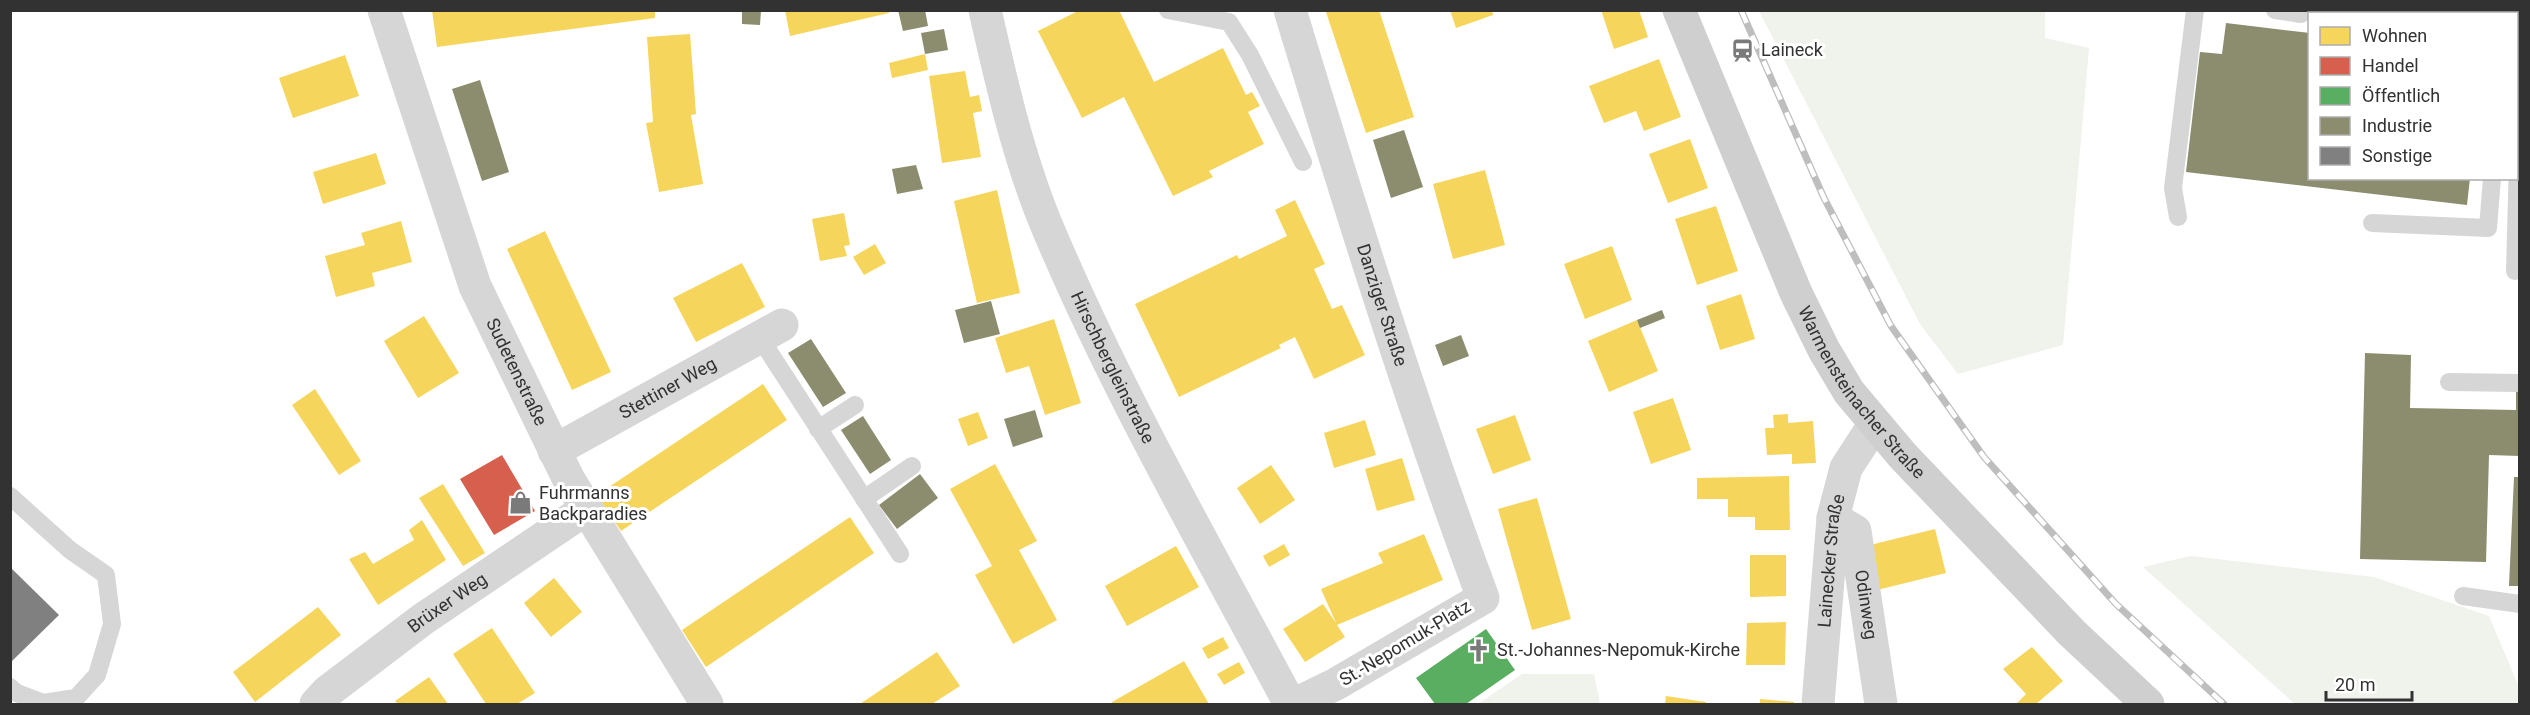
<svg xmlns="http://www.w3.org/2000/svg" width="2530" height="715" viewBox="0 0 2530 715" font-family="Roboto,sans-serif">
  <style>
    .green { fill: #f0f2ec }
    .homes { fill: #f6d55c }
    .shops { fill: #d6604d }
    .public { fill: #5aae61 }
    .industry { fill: #8c8c6e }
    .building { fill: #808080 }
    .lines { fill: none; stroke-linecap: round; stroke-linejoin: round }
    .lane { stroke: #d6d6d6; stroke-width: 18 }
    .street { stroke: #d6d6d6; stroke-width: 33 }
    .secondary { stroke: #cfcfcf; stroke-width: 33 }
    .rail-casing { stroke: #bebebe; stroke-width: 7 }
    .rail { stroke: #fff; stroke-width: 4.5; stroke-dasharray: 14; stroke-linecap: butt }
    .labels { text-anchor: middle; stroke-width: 6; stroke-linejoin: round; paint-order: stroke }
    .poi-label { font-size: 18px; fill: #323232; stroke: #fff; text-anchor: start }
    .street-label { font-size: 18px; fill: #323232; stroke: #fff }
  </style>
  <rect width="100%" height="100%" fill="#fff"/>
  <g class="green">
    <path d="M1759,11H2045V38L2089,48L2063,345L1958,374L1920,324Z"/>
    <path d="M2191,556L2374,577L2489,616L2519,687V704H2295L2143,567Z"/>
    <path d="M1522,674H1594L1600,704H1478Z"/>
  </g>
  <g class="homes">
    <path d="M432,10H655V18L437,47Z"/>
    <path d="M785,10H889V13L790,36Z"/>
    <path d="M1080,10H1119L1154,82L1223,48L1246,95L1252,92L1260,106L1248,112L1264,144L1209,171L1213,177L1173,196L1124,97L1082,118L1038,31Z"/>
    <path d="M1329,10H1379L1414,117L1366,133L1326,12Z"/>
    <path d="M1450,10H1492L1493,15L1456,28Z"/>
    <path d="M1601,10H1639L1648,37L1614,49Z"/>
    <path d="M690,34L696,114L691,115L703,184L659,192L646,123L653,122L647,37Z"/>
    <path d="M925,54L928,70L892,78L889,63Z"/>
    <path d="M345,55L359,96L293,118L279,78Z"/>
    <path d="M1659,59L1681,117L1644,131L1636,111L1604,123L1589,86Z"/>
    <path d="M965,71L970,97L979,95L982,111L973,113L981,157L942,163L929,76Z"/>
    <path d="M1690,139L1708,188L1668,203L1649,154Z"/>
    <path d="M376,153L386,184L323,204L313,172Z"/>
    <path d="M1485,170L1505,245L1453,259L1433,184Z"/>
    <path d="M997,190L1020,293L977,303L954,201Z"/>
    <path d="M1295,200L1325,264L1314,269L1332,309L1342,305L1365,355L1314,379L1295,337L1279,345L1281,348L1179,397L1135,304L1237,255L1239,259L1287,236L1275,210Z"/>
    <path d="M1716,206L1738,271L1697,285L1675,219Z"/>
    <path d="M844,213L850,245L844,246L847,256L820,261L812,219Z"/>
    <path d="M401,221L412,262L372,273L375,286L336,297L325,256L365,245L361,233Z"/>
    <path d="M545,231L611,372L572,390L507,249Z"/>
    <path d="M875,244L886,263L864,275L853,257Z"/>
    <path d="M1612,246L1632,300L1585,319L1564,264Z"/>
    <path d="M742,263L765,307L696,342L673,298Z"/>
    <path d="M1741,294L1755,339L1720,350L1706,306Z"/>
    <path d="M424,316L459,373L418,398L384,341Z"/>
    <path d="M1054,319L1081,403L1045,415L1029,366L1006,373L995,338Z"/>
    <path d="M1637,320L1658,371L1609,392L1588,341Z"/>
    <path d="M763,384L787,420L621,531L597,495Z"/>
    <path d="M315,389L361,461L339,475L292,405Z"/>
    <path d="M1673,398L1691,450L1651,464L1633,412Z"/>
    <path d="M978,412L988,438L968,446L958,419Z"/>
    <path d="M1788,414V423L1813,421L1816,463L1792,464V454L1767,455L1765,428H1774L1773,415Z"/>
    <path d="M1515,415L1531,460L1493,474L1476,429Z"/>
    <path d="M1365,420L1376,455L1334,468L1324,433Z"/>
    <path d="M1402,458L1415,500L1377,511L1365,469Z"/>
    <path d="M995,464L1037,541L1019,550L1057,620L1013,644L975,575L992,566L950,489Z"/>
    <path d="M1271,465L1295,500L1260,524L1237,488Z"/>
    <path d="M1789,476L1790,530H1755V517H1728V499H1697V478Z"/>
    <path d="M443,484L485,553L463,566L419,498Z"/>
    <path d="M1537,498L1571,619L1532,630L1498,509Z"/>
    <path d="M850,517L874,553L706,667L682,630Z"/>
    <path d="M422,520L446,560L378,605L349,559L365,552L373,564L414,540L409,530Z"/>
    <path d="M1935,529L1946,573L1877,590L1866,546Z"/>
    <path d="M1424,534L1443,580L1337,625L1345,637L1305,662L1283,629L1323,604L1336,623L1321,589L1383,563L1378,553Z"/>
    <path d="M1284,544L1290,555L1269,567L1263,556Z"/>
    <path d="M1176,546L1199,587L1127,626L1105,586Z"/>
    <path d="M1750,555H1786V596L1750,597Z"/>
    <path d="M554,578L582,612L551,637L524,603Z"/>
    <path d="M318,607L341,635L255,702L233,672Z"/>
    <path d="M1786,622L1785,665H1746L1747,623Z"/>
    <path d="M492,628L535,693L517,704H486L453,654Z"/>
    <path d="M1223,637L1229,648L1208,659L1202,648Z"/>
    <path d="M2032,647L2063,681L2036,704H2016L2026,694L2003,669Z"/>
    <path d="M937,652L960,686L932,704H860Z"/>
    <path d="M1184,661L1209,704H1113L1112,702Z"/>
    <path d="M1239,662L1245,673L1224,685L1217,674Z"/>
    <path d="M429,677L448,704H398L395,701Z"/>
    <path d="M1666,696L1706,702V704H1665Z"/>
    <path d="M1760,699L1794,702V704H1760Z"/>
  </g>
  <path class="shops" d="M502,455L535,511L494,535L460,479Z"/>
  <path class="public" d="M1486,629L1515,670L1466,704H1435L1416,678Z"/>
  <g class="industry">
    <path d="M742,10H761L760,25L742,24Z"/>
    <path d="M898,10H925L928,26L903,31Z"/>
    <path d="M2318,10H2520V58L2516,57V14H2317Z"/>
    <path d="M2226,23L2310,33V178H2470L2467,205L2186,172L2200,52L2222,54Z"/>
    <path d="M944,29L948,50L925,54L921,33Z"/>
    <path d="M480,80L509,172L482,181L452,89Z"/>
    <path d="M1404,130L1423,187L1391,198L1373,140Z"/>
    <path d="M916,165L923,189L897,194L892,169Z"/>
    <path d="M991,301L1000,334L964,343L955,310Z"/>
    <path d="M1662,310L1665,318L1640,328L1637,320Z"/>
    <path d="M1461,335L1469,356L1443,366L1435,345Z"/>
    <path d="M811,339L846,393L823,407L788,353Z"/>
    <path d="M2365,353L2411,355L2410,408L2516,410V390H2520V456L2489,455L2486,562L2360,559Z"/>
    <path d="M1035,410L1043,437L1013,447L1004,419Z"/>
    <path d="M863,416L891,460L870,474L841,430Z"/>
    <path d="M920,474L938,498L897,529L879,505Z"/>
    <path d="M2514,477H2520V586H2509Z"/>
  </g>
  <path class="building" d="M10,567L59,615L10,663Z"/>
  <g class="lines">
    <g class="lane">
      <path d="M1168,10L1229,22L1250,55L1303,162"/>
      <path d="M2275,10L2301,14"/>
      <path d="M2178,217L2173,188L2195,10"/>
      <path d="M2372,223L2488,228L2492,178"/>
      <path d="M2515,271L2520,85"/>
      <path d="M760,338L900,554"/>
      <path d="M2449,382L2520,383"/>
      <path d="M818,429L855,405"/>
      <path d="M10,496L70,550L106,575L112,624L97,675L76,698L43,703L17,693L10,687"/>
      <path d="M864,499L912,466"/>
      <path d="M2463,596L2520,604"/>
    </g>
    <g class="street">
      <path id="s1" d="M384,10L475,286L569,480L707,704"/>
      <path id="s2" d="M985,10C1001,81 1018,156 1046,224C1115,389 1206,546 1290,704"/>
      <path id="s3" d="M1290,10C1350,208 1411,404 1483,598L1336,684L1295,704"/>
      <path id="s4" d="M554,451L782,325"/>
      <path id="s5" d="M1833,518L1855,531L1881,704"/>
      <path id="s6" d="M316,704L327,692L423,619L586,509"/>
      <path id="s7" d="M1818,704L1833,518L1846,468L1874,425"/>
    </g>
    <path class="secondary" id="s8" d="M1679,10L1796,293L1824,350L1849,392L1903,456L2072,633L2148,704"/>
    <defs>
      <path id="rail" d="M1741,10L1824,198L1891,326L1984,457L2116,604L2224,704"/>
    </defs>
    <use href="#rail" class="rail-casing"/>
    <use href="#rail" class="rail"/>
  </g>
  <defs>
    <symbol id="station-bare" viewBox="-9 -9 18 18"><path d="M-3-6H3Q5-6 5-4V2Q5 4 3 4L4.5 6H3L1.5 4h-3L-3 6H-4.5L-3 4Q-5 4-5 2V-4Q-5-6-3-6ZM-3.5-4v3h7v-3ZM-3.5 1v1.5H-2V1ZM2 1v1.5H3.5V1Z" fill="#7a7a7a" stroke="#fff" stroke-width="2.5" paint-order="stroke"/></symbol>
    <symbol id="shop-bare" viewBox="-9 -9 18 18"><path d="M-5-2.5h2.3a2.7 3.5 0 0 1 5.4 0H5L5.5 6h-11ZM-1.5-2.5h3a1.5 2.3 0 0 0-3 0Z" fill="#7a7a7a" stroke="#fff" stroke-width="2.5" paint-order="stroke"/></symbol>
    <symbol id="church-bare" viewBox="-9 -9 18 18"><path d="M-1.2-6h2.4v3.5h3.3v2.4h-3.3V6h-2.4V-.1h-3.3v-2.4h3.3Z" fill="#7a7a7a" stroke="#fff" stroke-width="2.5" paint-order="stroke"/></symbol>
  </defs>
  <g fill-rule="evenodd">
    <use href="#station-bare" x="1726" y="34" width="33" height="33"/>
    <use href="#shop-bare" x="504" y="486" width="33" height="33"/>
    <use href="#church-bare" x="1462" y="634" width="33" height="33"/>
  </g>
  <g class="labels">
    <g class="poi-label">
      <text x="1761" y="56">Laineck</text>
      <text x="539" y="499">Fuhrmanns<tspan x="539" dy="21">Backparadies</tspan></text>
      <text x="1497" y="656">St.-Johannes-Nepomuk-Kirche</text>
    </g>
    <g class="street-label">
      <text dy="6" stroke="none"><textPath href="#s3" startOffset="309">Danziger Straße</textPath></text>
      <text dy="6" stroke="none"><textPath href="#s2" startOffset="381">Hirschbergleinstraße</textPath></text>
      <text dy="6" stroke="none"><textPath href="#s1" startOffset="386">Sudetenstraße</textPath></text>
      <text dy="6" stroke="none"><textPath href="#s4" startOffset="130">Stettiner Weg</textPath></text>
      <text dy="6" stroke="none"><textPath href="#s8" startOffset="426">Warmensteinacher Straße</textPath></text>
      <text dy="6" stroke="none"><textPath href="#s7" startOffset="144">Lainecker Straße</textPath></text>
      <text dy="6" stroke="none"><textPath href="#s6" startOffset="166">Brüxer Weg</textPath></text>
      <text dy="6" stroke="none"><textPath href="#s5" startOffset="100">Odinweg</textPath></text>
      <text transform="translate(1405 643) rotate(-31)" y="6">St.-Nepomuk-Platz</text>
    </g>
  </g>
  <rect width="2530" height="715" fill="none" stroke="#323232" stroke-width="24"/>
  <rect x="2308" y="12" width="210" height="168" fill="#ffffff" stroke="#adadad" stroke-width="1.5"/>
  <rect x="2320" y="27" width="30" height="18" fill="#f6d55c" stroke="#adadad" stroke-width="1.5"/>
  <text x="2362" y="42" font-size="18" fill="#323232">Wohnen</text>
  <rect x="2320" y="57" width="30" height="18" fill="#d6604d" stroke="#adadad" stroke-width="1.5"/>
  <text x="2362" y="72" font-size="18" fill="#323232">Handel</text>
  <rect x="2320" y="87" width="30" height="18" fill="#5aae61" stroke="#adadad" stroke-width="1.5"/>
  <text x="2362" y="102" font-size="18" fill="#323232">Öffentlich</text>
  <rect x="2320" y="117" width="30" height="18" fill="#8c8c6e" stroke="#adadad" stroke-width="1.5"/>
  <text x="2362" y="132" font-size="18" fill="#323232">Industrie</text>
  <rect x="2320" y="147" width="30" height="18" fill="#808080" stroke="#adadad" stroke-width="1.5"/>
  <text x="2362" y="162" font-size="18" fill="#323232">Sonstige</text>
  <path d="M2326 691v9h86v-9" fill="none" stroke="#323232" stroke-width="3"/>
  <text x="2335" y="691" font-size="18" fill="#323232" stroke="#ffffff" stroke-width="4.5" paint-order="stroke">20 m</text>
</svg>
